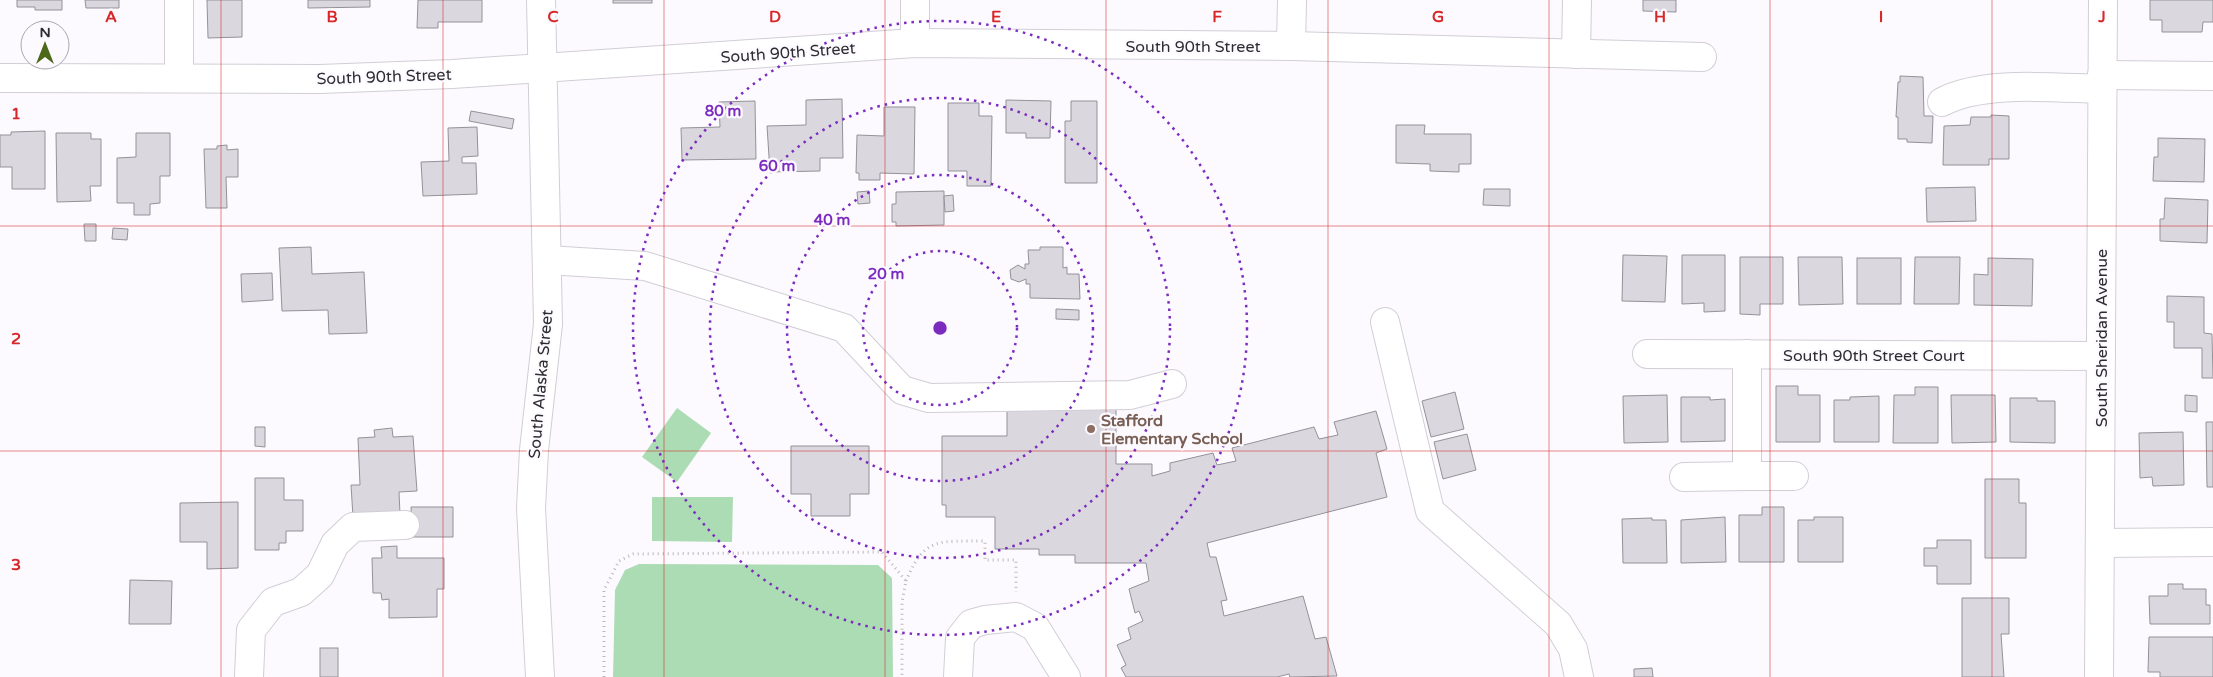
<svg xmlns="http://www.w3.org/2000/svg" width="2213" height="677" viewBox="0 0 2213 677" font-family="'Varela Round',sans-serif">
  <style>
    .green { fill: #acdcb3 }
    .building { fill: #dad7df; stroke: #949299 }
    .lines { fill: none; stroke-linecap: round; stroke-linejoin: round }
    .minor-casing { stroke: #d1ced6; stroke-width: 30 }
    .path { stroke: #bab8bc; stroke-width: 3; stroke-dasharray: 1 4; stroke-linecap: butt }
    .minor { stroke: #fff; stroke-width: 28 }
    .grid { fill: none; stroke: #d62828; stroke-width: 1; stroke-opacity: 0.55 }
    .ring { fill: none; stroke: #7b2cbf; stroke-width: 2.5; stroke-dasharray: 2.5 5 }
    .education-dot { fill: #8d6e63; stroke: #fcfaff; stroke-width: 2 }
    .labels { text-anchor: middle; stroke-width: 4.5; stroke-linejoin: round; paint-order: stroke }
    .street-label { font-size: 16px; fill: #2d2c2f; stroke: #fcfaff }
    .education-label { font-size: 16px; font-weight: bold; fill: #785e54; stroke: #fcfaff; text-anchor: start }
    .grid-label { font-size: 16px; text-anchor: middle; font-weight: bold; fill: #d62828; stroke: #fcfaff; stroke-width: 4.5; stroke-linejoin: round; paint-order: stroke }
    .centre { fill: #7b2cbf; stroke: #fcfaff; stroke-width: 2.5 }
    .ring-label { font-size: 15px; text-anchor: middle; font-weight: bold; fill: #7b2cbf; stroke: #fcfaff; stroke-width: 4.5; stroke-linejoin: round; paint-order: stroke }
  </style>
  <rect width="100%" height="100%" fill="#fcfaff"/>
  <g class="green">
    <path d="M677,408L711,433L677,482L642,457Z"/>
    <path d="M652,497H733L732,542L652,541Z"/>
    <path d="M639,564L878,565L892,578L893,677H613L615,590L625,570Z"/>
  </g>
  <g class="building">
    <path d="M17,0H62V10H35V7H17Z"/>
    <path d="M85,0H119V8H86Z"/>
    <path d="M207,0H242V37L208,38Z"/>
    <path d="M308,0H370V7L308,8Z"/>
    <path d="M418,0H482V22H438V28H417Z"/>
    <rect x="613" y="0" width="39" height="3"/>
    <path d="M1643,0H1676V12L1643,11Z"/>
    <path d="M2150,0H2213V22H2203L2202,32H2162V20H2150Z"/>
    <path d="M1900,76L1923,77L1924,116H1933L1932,143L1907,142V139H1898V117H1896L1898,82H1900Z"/>
    <path d="M842,99L843,158H820V171L770,172L767,126L806,125V100Z"/>
    <path d="M1006,100L1051,101L1050,138H1026V133H1006Z"/>
    <path d="M755,101L756,159L682,160L681,128L720,127L719,102Z"/>
    <path d="M1071,101H1097V183H1065V121H1071Z"/>
    <path d="M948,103H979V116H992L991,186H967V171H948Z"/>
    <path d="M884,107H915L914,174L880,173V180H859V173H856L857,135L884,136Z"/>
    <path d="M471,111L514,119L512,129L469,121Z"/>
    <path d="M1991,115L2009,116V159H1989V165H1943L1944,126L1970,125L1971,117H1991Z"/>
    <path d="M1396,125H1425L1424,134H1471V164H1459V172L1430,171V164L1396,163Z"/>
    <path d="M477,127L478,156L462,157V163H476L477,194L423,196L421,162L449,161L448,128Z"/>
    <path d="M45,131V189H12V167H0V135H11V132Z"/>
    <path d="M56,133H91V139H101V186H90L91,201L57,202Z"/>
    <path d="M136,133H170V176H160V203L150,204V215H134V203H117V158L136,157Z"/>
    <path d="M2158,138L2205,139L2204,182L2153,181L2154,157H2158Z"/>
    <path d="M227,145V150L238,149V177H226L227,208H206L204,149H217V146Z"/>
    <path d="M1975,187L1976,221L1927,222L1926,188Z"/>
    <path d="M1484,189H1510V206L1483,205Z"/>
    <path d="M869,191L870,203L858,204L857,192Z"/>
    <path d="M944,191V225L896,226V222H892V204H896V192Z"/>
    <path d="M953,195L954,211L945,212L944,196Z"/>
    <path d="M2165,198L2208,200L2207,243L2160,241V219H2164Z"/>
    <path d="M84,224H96V241H85Z"/>
    <path d="M113,228L128,229L127,240L112,239Z"/>
    <path d="M311,247L312,274L364,272L367,333L329,334L328,310L282,311L279,248Z"/>
    <path d="M1040,247H1063V268L1067,267V274H1079L1080,299L1030,298V284H1026V279L1019,282L1011,279L1010,270L1018,265L1025,269V264H1029L1028,250H1040Z"/>
    <path d="M1623,255L1667,256L1665,302L1622,301Z"/>
    <path d="M1682,255H1725V311L1704,312V303L1682,304Z"/>
    <path d="M1740,257H1783V304H1760V315L1740,314Z"/>
    <path d="M1798,257H1842L1843,304L1799,305Z"/>
    <path d="M1915,257H1960L1959,304H1914Z"/>
    <rect x="1857" y="258" width="44" height="46"/>
    <path d="M1988,258L2033,259L2032,306L1974,305V274L1988,275Z"/>
    <path d="M272,273L273,300L242,302L241,274Z"/>
    <path d="M2167,296L2204,297V333L2212,334L2213,378H2202V348H2174V322H2167Z"/>
    <path d="M1056,309L1079,310V320L1056,319Z"/>
    <path d="M1776,386H1798V395H1820V442H1776Z"/>
    <path d="M1915,387H1938V443H1893L1894,395H1915Z"/>
    <path d="M1455,392L1464,429L1431,437L1422,401Z"/>
    <path d="M1667,395L1668,442L1624,443L1623,396Z"/>
    <path d="M1951,395H1995L1996,442L1952,443Z"/>
    <path d="M2185,395L2197,396V412L2185,411Z"/>
    <path d="M1879,396V442H1834V400H1850V397Z"/>
    <path d="M1681,397H1710V400L1725,399V441L1681,442Z"/>
    <path d="M2010,398H2037V401H2055V443L2010,442Z"/>
    <path d="M1007,406H1116V464H1152V476L1170,471V463L1213,453L1217,465L1236,461L1232,448L1314,427L1319,439L1338,435L1334,422L1376,411L1387,449L1376,453L1387,497L1207,543L1210,557H1216L1227,600L1221,601L1224,616L1303,596L1315,639L1326,637L1337,676L1290,677L1289,674L1277,677H1126L1121,668L1126,665L1117,645L1131,639L1128,628L1143,621L1139,611L1135,613L1129,589L1149,581L1146,563H1075V555H1039V549H995V517H946V505H942V436H1007Z"/>
    <path d="M2206,422H2213V487H2207Z"/>
    <path d="M255,427H265V447L255,446Z"/>
    <path d="M392,428L393,437L413,436L417,491L399,492L400,514L353,517L351,485H360L358,438L375,437L374,430Z"/>
    <path d="M2183,432L2184,485L2153,486L2152,477L2140,478L2139,433Z"/>
    <path d="M1467,434L1476,470L1443,479L1434,442Z"/>
    <path d="M791,446H869V494H850V516H811V494H791Z"/>
    <path d="M255,478H284V500H303V531H286V543H279V550H255Z"/>
    <path d="M1985,479H2019V503H2026V558H1985Z"/>
    <path d="M238,502V568L207,569V542H180V503Z"/>
    <path d="M411,507H453V537H412Z"/>
    <path d="M1762,507H1784V562H1739V515H1762Z"/>
    <path d="M1725,517L1726,562L1681,563V520Z"/>
    <path d="M1814,517H1843V562H1798V520H1814Z"/>
    <path d="M1652,518V520H1666L1667,563H1623L1622,519Z"/>
    <path d="M1937,540H1971V584H1937V566H1924V548H1937Z"/>
    <path d="M397,546V558H444V589H437V617L389,618V599L382,600L381,593H373L372,558H382L381,547Z"/>
    <path d="M130,580L172,581L171,624H129Z"/>
    <path d="M2168,584H2183V589H2206V605H2210V624H2150L2149,596H2168Z"/>
    <path d="M1962,598H2009V634H2001L2004,677H1962Z"/>
    <path d="M2149,637H2213V677H2160V672H2148Z"/>
    <rect x="320" y="648" width="18" height="29"/>
    <path d="M1652,668L1653,677H1634V669Z"/>
  </g>
  <g class="lines">
    <defs>
      <g id="minor">
        <path d="M915,43V0"/>
        <path d="M1291,46L1292,0"/>
        <path d="M1576,54L1577,0"/>
        <path d="M2102,75L2213,76"/>
        <path d="M0,78L320,79L452,74L915,43L1291,46L1702,57"/>
        <path d="M179,78V0"/>
        <path d="M1942,102C1983,80 2055,88 2102,89"/>
        <path d="M547,260L645,266L844,328L902,390L929,398L1130,395L1172,384"/>
        <path d="M1385,322L1430,511L1558,624L1573,649L1579,677"/>
        <path d="M1647,354L2101,356"/>
        <path d="M1747,354V476H1794"/>
        <path d="M1684,477L1747,476"/>
        <path d="M2100,543L2213,542"/>
        <path d="M249,677L251,630L273,602L301,592L320,575L335,544L353,527L405,525"/>
        <path d="M540,677L531,508L534,450L548,324L541,0"/>
        <path d="M958,677L960,638L971,624L985,620L1016,617L1035,627L1066,677"/>
        <path d="M2099,677L2103,0"/>
      </g>
    </defs>
    <use href="#minor" class="minor-casing"/>
    <g class="path">
      <path d="M906,581C925,535 940,542 985,541V560H1016V592"/>
      <path d="M604,677V590L619,561L633,554L882,552L906,581L902,602V677"/>
    </g>
    <use href="#minor" class="minor"/>
  </g>
  <path class="grid" d="M221,0V677M443,0V677M664,0V677M885,0V677M1106,0V677M1328,0V677M1549,0V677M1770,0V677M1992,0V677M0,226H2213M0,451H2213"/>
  <g class="ring">
    <circle cx="940" cy="328" r="77"/>
    <circle cx="940" cy="328" r="153"/>
    <circle cx="940" cy="328" r="230"/>
    <circle cx="940" cy="328" r="307"/>
  </g>
  <circle class="education-dot" cx="1091" cy="429" r="5"/>
  <g class="labels">
    <g class="street-label">
      <text x="1193" y="52">South 90th Street</text>
      <text transform="translate(788 52) rotate(-4)" y="6">South 90th Street</text>
      <text transform="translate(384 76) rotate(-2)" y="6">South 90th Street</text>
      <text transform="translate(2101 338) rotate(-90)" y="6">South Sheridan Avenue</text>
      <text x="1874" y="361">South 90th Street Court</text>
      <text transform="translate(540 384) rotate(-85)" y="6">South Alaska Street</text>
    </g>
    <g class="education-label">
      <text x="1101" y="426">Stafford<tspan x="1101" dy="18">Elementary School</tspan></text>
    </g>
  </g>
  <g class="grid-label">
    <text x="111" y="22">A</text>
    <text x="332" y="22">B</text>
    <text x="553" y="22">C</text>
    <text x="775" y="22">D</text>
    <text x="996" y="22">E</text>
    <text x="1217" y="22">F</text>
    <text x="1438" y="22">G</text>
    <text x="1660" y="22">H</text>
    <text x="1881" y="22">I</text>
    <text x="2102" y="22">J</text>
    <text x="16" y="119">1</text>
    <text x="16" y="344">2</text>
    <text x="16" y="570">3</text>
  </g>
  <circle cx="940" cy="328" r="8" class="centre"/>
  <g class="ring-label">
    <text x="723" y="116">80 m</text>
    <text x="777" y="171">60 m</text>
    <text x="832" y="225">40 m</text>
    <text x="886" y="279">20 m</text>
  </g>
  <g transform="translate(45 45)"><circle r="24" fill="#fcfaff" stroke="#a9a8ac"/>
  <path d="M0-4L9 19L0 12L-9 19Z" fill="#4c681b"/>
  <text y="-8" font-size="14" font-weight="bold" text-anchor="middle" fill="#2d2c2f">N</text>
  </g>
</svg>
